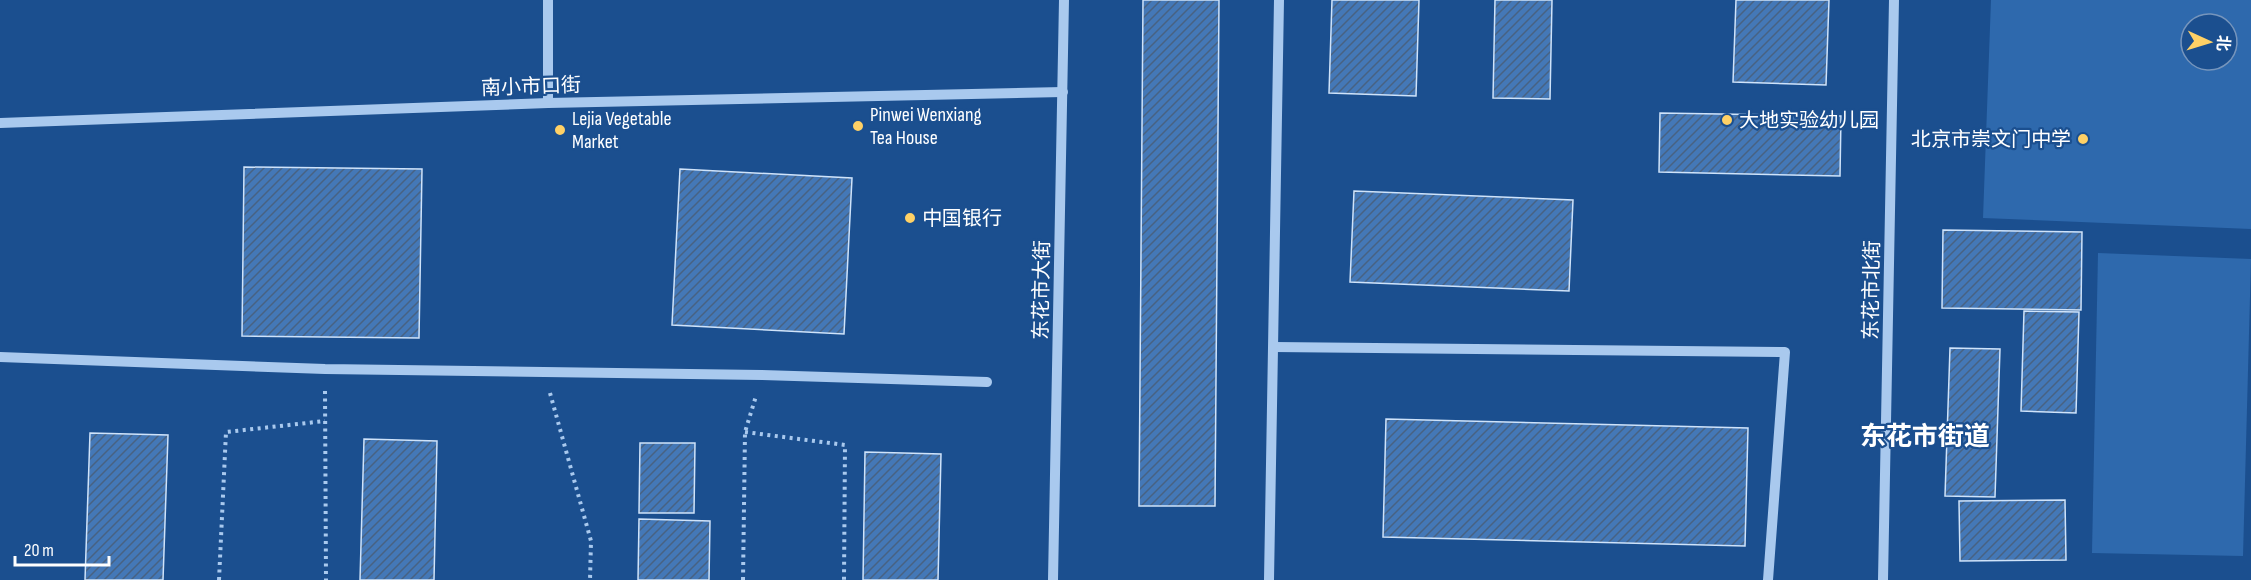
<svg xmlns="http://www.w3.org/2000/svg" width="2251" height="580" viewBox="0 0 2251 580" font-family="'Sofia Sans Condensed','Noto Sans SC',sans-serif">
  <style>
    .pitch { fill: #2e69ad; fill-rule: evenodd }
    .building { fill: url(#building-hatch); stroke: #cfe3fa; stroke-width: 1.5 }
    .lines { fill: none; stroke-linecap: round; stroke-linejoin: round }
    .path { stroke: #a9c9ee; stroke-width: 4; stroke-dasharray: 3 4.5; stroke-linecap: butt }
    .minor { stroke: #a9c9ee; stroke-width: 10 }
    .poi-dot { fill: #ffd166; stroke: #1b4f8f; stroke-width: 2 }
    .labels { text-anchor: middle; stroke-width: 4.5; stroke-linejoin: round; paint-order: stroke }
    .street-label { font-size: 20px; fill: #fff; stroke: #1b4f8f }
    .poi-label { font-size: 20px; fill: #fff; stroke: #1b4f8f; text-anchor: start }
    .district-label { font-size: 26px; font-weight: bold; fill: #fff; stroke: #1b4f8f }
  </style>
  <defs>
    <pattern id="building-hatch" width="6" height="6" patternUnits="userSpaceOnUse" patternTransform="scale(1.5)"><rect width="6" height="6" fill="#4478b7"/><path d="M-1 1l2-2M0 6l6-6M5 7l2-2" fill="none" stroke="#486282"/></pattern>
  </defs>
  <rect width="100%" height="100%" fill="#1b4f8f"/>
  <g class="pitch">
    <path d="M1991,0H2251V229L1983,218ZM2191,24H2227V60H2191Z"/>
    <path d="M2098,253L2251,259L2243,556L2092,553Z"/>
  </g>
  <g class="building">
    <path d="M1143,0H1219L1215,506H1139Z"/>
    <path d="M1332,0H1419L1416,96L1329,93Z"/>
    <path d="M1495,0H1552L1550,99L1493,98Z"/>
    <path d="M1736,0H1829L1826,85L1733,82Z"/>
    <path d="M1660,113L1841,116L1840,176L1659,172Z"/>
    <path d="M244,167L422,169L419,338L242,336Z"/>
    <path d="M680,169L852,178L844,334L672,325Z"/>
    <path d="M1354,191L1573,200L1569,291L1350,282Z"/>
    <path d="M1943,230L2082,232L2081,310L1942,308Z"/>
    <path d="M2024,311L2079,312L2076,413L2021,411Z"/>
    <path d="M1950,348L2000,349L1995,497L1945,496Z"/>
    <path d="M1386,419L1748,428L1745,546L1383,537Z"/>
    <path d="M90,433L168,435L163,580H85Z"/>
    <path d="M364,439L437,441L434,580H360Z"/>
    <path d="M640,443H695L694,513H639Z"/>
    <path d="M865,452L941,454L938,580H863Z"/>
    <path d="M2065,500L2066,560L1960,561L1959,501Z"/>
    <path d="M639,519L710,521L709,580H638Z"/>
  </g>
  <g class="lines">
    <g class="path">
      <path d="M325,391L326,580"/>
      <path d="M550,393L591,541L590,580"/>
      <path d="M745,432L845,445L844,580"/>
      <path d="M219,580L226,432L325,421"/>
      <path d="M743,580L745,432L756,396"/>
    </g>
    <g class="minor">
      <path d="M548,0V103"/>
      <path d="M0,123L548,103L1063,92"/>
      <path d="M1274,347L1785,352L1768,580"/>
      <path d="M0,357L325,369L762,375L987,382"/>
      <path d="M1053,580L1064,0"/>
      <path d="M1269,580L1279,0"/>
      <path d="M1883,580L1894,0"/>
    </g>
  </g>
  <g class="poi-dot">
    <circle cx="1727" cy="120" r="6"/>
    <circle cx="858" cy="126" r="6"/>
    <circle cx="560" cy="130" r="6"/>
    <circle cx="2083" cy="139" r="6"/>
    <circle cx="910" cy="218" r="6"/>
  </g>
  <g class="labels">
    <g class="street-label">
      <text transform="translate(531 86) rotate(-2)" y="7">南小市口街</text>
      <text transform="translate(1041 290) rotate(-89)" y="7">东花市大街</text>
      <text transform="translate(1871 290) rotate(-89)" y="7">东花市北街</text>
    </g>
    <g class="poi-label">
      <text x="870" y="121">Pinwei Wenxiang<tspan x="870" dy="23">Tea House</tspan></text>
      <text x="572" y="125">Lejia Vegetable<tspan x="572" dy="23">Market</tspan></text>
      <text x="1739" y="127">大地实验幼儿园</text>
      <text x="2071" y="146" text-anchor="end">北京市崇文门中学</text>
      <text x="922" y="225">中国银行</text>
    </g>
    <g class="district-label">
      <text x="1925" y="445">东花市街道</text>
    </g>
  </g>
  <g transform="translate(2209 42) rotate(94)"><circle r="28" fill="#1b4f8f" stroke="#7695bc" stroke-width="1.5"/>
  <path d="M0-4.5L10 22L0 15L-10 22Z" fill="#ffd166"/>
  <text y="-9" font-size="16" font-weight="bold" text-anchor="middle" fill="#ffffff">北</text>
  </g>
  <path d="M15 556v9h94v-9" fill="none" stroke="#ffffff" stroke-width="3"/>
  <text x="24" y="556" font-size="18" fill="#ffffff" stroke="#1b4f8f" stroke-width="4.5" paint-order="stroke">20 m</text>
</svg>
